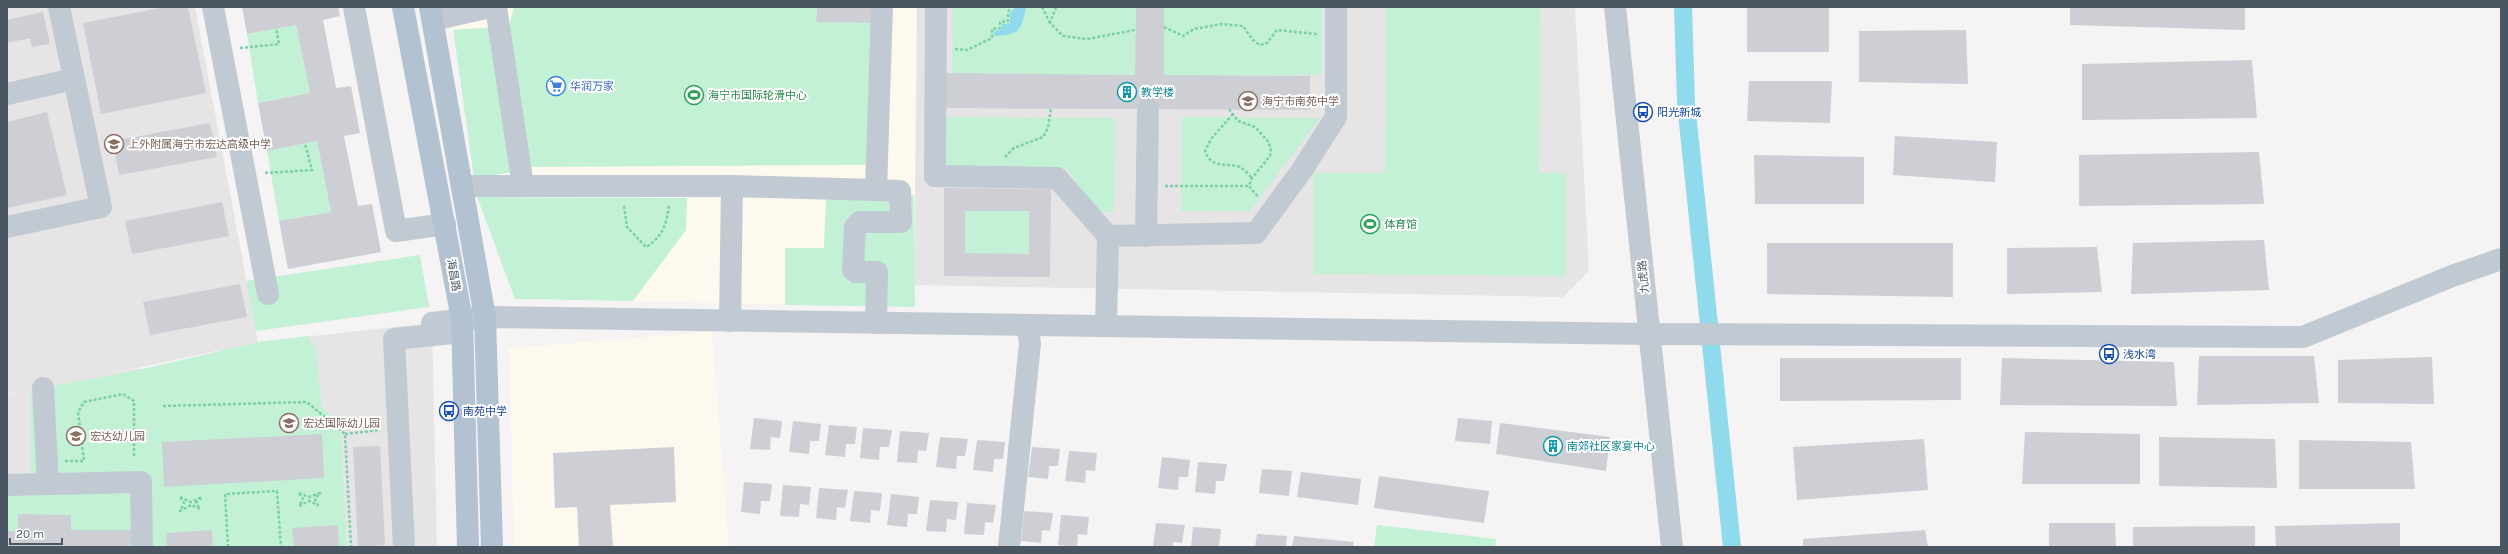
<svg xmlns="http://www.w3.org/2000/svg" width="2508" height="554" viewBox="0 0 2508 554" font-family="Karla,'Noto Sans SC',sans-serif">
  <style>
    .commercial { fill: #fdf9ef }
    .education { fill: #e6e4e5; fill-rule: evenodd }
    .green { fill: #c3f1d5 }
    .water { fill: #90daee }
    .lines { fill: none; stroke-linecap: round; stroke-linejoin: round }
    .canal { stroke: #90daee; stroke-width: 18 }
    .building { fill: #cdcfd5; fill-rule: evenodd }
    .path { stroke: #7ad0a6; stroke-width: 2.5; stroke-dasharray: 3 2; stroke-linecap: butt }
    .minor { stroke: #c1cad2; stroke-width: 22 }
    .major { stroke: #b3c2d1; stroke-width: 22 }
    .labels { text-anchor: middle; stroke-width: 4; stroke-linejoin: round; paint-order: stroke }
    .shop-label { font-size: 11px; fill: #366cbe; stroke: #fff; text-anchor: start }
    .culture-label { font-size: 11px; fill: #0d838f; stroke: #fff; text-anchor: start }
    .leisure-label { font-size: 11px; fill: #27864d; stroke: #fff; text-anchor: start }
    .education-label { font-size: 11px; fill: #785e54; stroke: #fff; text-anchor: start }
    .transit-label { font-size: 11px; fill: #164399; stroke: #fff; text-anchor: start }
    .street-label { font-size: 11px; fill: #4a5661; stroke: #fff }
  </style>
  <rect width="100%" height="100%" fill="#f5f3f3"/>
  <g class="commercial">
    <path d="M449,7H917L915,307L515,299L477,197Z"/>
    <path d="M712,332L729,547H514L509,348Z"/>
  </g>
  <g class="education">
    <path d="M7,7H195L258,342L432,323L437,547H7V395L22,392L7,394ZM225,349L143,387L142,368L105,375Z"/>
    <path d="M917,7H1575L1589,271L1563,297L914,285Z"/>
  </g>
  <g class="green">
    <path d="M514,7H817L816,21L874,23L866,165L527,167L509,25Z"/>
    <path d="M953,7H1136L1135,75L952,73Z"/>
    <rect x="1164" y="7" width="158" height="68"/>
    <path d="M1386,7H1540L1539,173H1566V276L1314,274L1313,173H1385Z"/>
    <path d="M296,25L310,93L258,103L247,34Z"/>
    <path d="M493,27L515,172L474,178L453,30Z"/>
    <path d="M942,117L1116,118L1114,212H1097L1067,169L941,166Z"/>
    <path d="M1182,117L1320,118L1250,211H1181Z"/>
    <path d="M317,141L331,212L279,221L267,151Z"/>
    <path d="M826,195H914L915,307L785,305V248H824Z"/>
    <path d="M477,197L687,198L686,230L633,301L515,299Z"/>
    <rect x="965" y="211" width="64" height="44"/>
    <path d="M420,255L429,307L256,331L246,281Z"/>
    <path d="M308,336L316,351L322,408L340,423L347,547H7V480H31V390L143,369L258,342Z"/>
    <path d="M1377,525L1496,539L1495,547H1374Z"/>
  </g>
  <path class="water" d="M1016,7H1026C1021,33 1019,34 994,36V31L1002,29V24L1010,23V13Z"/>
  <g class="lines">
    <path class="canal" d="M1683,7L1686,103L1732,547"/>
  </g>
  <g class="building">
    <path d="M165,7H188L206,93L101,114L83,23Z"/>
    <path d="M242,7H338L340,16L323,20L336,88L351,86L360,133L344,136L358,206L372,204L381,252L288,269L279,221L331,212L317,141L267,151L258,103L310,93L296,25L247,34Z"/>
    <path d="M817,7H875L874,23L816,22Z"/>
    <path d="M1136,7H1164V75L1310,76V110L944,108L945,73L1135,75Z"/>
    <rect x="1747" y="7" width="82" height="45"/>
    <path d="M2070,7H2245V30L2070,25Z"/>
    <path d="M43,12L50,44L32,47L30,38L7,43V20Z"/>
    <path d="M1966,30L1968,84L1859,82V31Z"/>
    <path d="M2252,60L2257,118L2082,120V64Z"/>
    <path d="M1749,81H1832L1830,123L1747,121Z"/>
    <path d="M47,112L67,195L7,208V122Z"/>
    <path d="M210,123L217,157L119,175L113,141Z"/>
    <path d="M1895,136L1997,142L1995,182L1893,175Z"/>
    <path d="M2259,152L2264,204L2079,206V155Z"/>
    <path d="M1754,155L1864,157V204H1755Z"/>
    <path d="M944,188L1051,189L1050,277L944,276ZM965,211H1029V254L965,253Z"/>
    <path d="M222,202L229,236L132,254L125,221Z"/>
    <path d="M2264,240L2269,290L2131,294L2133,243Z"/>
    <path d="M1767,243H1953V297L1767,294Z"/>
    <path d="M2097,247L2102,292L2007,294V248Z"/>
    <path d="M240,284L247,317L150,335L143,302Z"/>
    <path d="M2199,356H2314L2319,403L2197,405Z"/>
    <path d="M2432,357L2434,404L2338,403V360Z"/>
    <path d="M1780,358H1961V400L1780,401Z"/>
    <path d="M2002,358L2174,362L2177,406L2000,405Z"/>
    <path d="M754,418L782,421L780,438L771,437L770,450L750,449Z"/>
    <path d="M1458,418L1492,421L1490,444L1455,441Z"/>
    <path d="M793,421L821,424L819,441H810L809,454L789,452Z"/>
    <path d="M1500,423L1610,437L1606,471L1496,454Z"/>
    <path d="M829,425L857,427L855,444H846L845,457L825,455Z"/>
    <path d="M863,428L892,430L889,447H880L879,460L860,458Z"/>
    <path d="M900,431L929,433L926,451L918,450L917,463L897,462Z"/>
    <path d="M2025,432L2140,434V484H2022Z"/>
    <path d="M322,434L324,478L164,487L162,442Z"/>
    <path d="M940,437L968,439L965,456H957L956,469L936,467Z"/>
    <path d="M2159,437L2275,439L2277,488L2159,486Z"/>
    <path d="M1924,439L1928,490L1797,500L1793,447Z"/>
    <path d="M977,440L1005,442L1003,459H994L993,472L973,470Z"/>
    <path d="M2299,440L2411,442L2415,489H2299Z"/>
    <path d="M380,446L385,545L358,547L353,447Z"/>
    <path d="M674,447L676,502L610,505L613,547H579L577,507L555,508L553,453Z"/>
    <path d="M1032,447L1060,449L1058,466H1049L1048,479L1028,477Z"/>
    <path d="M1069,451L1097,453L1095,471L1086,470L1085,483L1065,481Z"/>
    <path d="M1162,457L1190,460L1188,477H1179L1178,490L1158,488Z"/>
    <path d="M1198,462L1227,464L1224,481H1216L1215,494L1195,492Z"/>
    <path d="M1262,469L1292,471L1289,496L1259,493Z"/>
    <path d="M1301,472L1361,479L1358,505L1297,497Z"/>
    <path d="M1379,476L1489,491L1484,523L1374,508Z"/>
    <path d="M744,482L772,484L770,501H761L760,514L741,512Z"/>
    <path d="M783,485L811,487L809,505L800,504L799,517L780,516Z"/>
    <path d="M819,488L848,490L845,508L837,507L836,520L816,518Z"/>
    <path d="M854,491L882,493L880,511L871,510L870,523L850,521Z"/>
    <path d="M891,494L919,497L917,514H908L907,527L887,525Z"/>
    <path d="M930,500L958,502L956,520L947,519L946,532L926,531Z"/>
    <path d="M967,503L996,505L993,523L985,522L984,535L964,534Z"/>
    <path d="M1024,511L1053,513L1050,531L1042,530L1041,543L1021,541Z"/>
    <path d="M18,514L71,515V530H136L129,547H7V531H18Z"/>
    <path d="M1061,515L1089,517L1087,535L1078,534L1077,547L1058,545Z"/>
    <path d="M1156,523L1185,525L1182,543L1173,542V547H1153Z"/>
    <path d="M2049,523H2115L2116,547H2049Z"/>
    <path d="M2400,523V547H2276L2275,526Z"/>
    <path d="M338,525L339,547H294L292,528Z"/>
    <path d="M2255,526V547H2133V527Z"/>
    <path d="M1193,527L1221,529L1219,547H1191Z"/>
    <path d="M212,530L213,547H167L166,533Z"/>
    <path d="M1925,530L1928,547H1803V539Z"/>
    <path d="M1257,534L1287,536L1286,547H1255Z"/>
    <path d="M1294,536L1354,542L1353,547H1292Z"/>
  </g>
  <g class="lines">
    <g class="path">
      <path d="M1042,7L1050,23"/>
      <path d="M1056,7L1050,23L1063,36L1087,39L1135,30"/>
      <path d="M1164,27L1183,36L1194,29L1222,24L1243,26L1253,40L1260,45L1267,43L1277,30L1317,34"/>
      <path d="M240,48L279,44L276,28"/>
      <path d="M955,49L967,50L992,38V29L1000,28V22L1008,21V12L1011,7"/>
      <path d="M1229,109L1238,121L1255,127L1267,140L1271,148L1270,156L1252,178L1249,186L1258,197"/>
      <path d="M1233,114L1211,139L1205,151C1212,170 1227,162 1240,167C1244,169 1249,175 1252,178"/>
      <path d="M1005,157L1014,148L1043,137L1048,128L1051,108"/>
      <path d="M265,173L312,170L305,144"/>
      <path d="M1165,186H1249"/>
      <path d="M624,206L627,227L646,247C663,237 667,223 669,204"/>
      <path d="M163,406L307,402L345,434L351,547"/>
      <path d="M345,434L380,430"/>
      <path d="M65,461H84L78,412L84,402L123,394L134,401V458"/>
      <path d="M299,493L309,497L320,493L315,499L318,505L309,501L299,506L303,499Z"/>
      <path d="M180,497L191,502L202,497L196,503L200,509L191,505L180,511L184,503Z"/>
      <path d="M228,547L225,494L277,491L281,547"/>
    </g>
    <g class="minor">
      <path d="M213,7L268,294"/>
      <path d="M354,7L396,231L445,224"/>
      <path d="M496,7L523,186"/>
      <path d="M936,7L935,176L1057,178L1108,236L1106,326"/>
      <path d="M1615,7L1672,547"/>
      <path d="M433,20L490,7"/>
      <path d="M7,94L74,79"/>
      <path d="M462,186H732"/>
      <path d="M7,227L101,207L59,7"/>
      <path d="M1108,236L1256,233L1302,170L1336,117V7"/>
      <path d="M1146,236L1148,109"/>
      <path d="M730,321L732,186L876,190"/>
      <path d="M432,323L485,317L1649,334L2303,337L2452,276L2501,259"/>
      <path d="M876,323L877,272H856L853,270L855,227L860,222H901L900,191L876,190L882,7"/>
      <path d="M43,388L48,484"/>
      <path d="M7,485L141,482L142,547"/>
      <path d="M404,547L394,339L453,333"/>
      <path d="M1009,547L1030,344L1028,325"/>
    </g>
    <g class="major">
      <path d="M403,7L462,319L468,547"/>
      <path d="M430,7L485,317L492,547"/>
    </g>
  </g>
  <defs>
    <symbol id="supermarket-ring" viewBox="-11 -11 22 22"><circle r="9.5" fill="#fff" stroke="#3f7fe0" stroke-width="1.5"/><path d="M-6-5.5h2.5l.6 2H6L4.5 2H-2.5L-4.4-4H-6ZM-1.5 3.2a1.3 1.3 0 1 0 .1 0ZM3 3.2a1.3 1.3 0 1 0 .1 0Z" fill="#3f7fe0"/></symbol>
    <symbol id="building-ring" viewBox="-11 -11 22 22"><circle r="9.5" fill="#fff" stroke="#0f9aa8" stroke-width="1.5"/><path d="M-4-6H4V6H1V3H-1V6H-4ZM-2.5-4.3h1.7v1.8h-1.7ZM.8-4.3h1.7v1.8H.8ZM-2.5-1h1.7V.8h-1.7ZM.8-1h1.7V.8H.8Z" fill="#0f9aa8"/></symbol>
    <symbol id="stadium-ring" viewBox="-11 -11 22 22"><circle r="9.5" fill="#fff" stroke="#2e9e5b" stroke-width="1.5"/><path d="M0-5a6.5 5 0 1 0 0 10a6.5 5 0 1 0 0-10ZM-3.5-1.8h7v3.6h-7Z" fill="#2e9e5b"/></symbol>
    <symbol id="school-ring" viewBox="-11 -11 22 22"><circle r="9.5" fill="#fff" stroke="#8d6e63" stroke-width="1.5"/><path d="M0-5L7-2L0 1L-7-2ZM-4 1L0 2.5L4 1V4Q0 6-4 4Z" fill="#8d6e63"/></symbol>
    <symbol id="bus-ring" viewBox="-11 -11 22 22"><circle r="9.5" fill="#fff" stroke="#1a4fb4" stroke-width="1.5"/><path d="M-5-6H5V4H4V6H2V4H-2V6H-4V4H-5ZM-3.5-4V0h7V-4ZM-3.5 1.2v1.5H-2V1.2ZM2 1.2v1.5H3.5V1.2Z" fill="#1a4fb4"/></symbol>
  </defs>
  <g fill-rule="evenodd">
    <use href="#supermarket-ring" x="545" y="75" width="22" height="22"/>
    <use href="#building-ring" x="1116" y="81" width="22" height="22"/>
    <use href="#stadium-ring" x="683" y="84" width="22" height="22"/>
    <use href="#school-ring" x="1237" y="90" width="22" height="22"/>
    <use href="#bus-ring" x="1632" y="101" width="22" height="22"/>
    <use href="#school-ring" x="103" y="133" width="22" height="22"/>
    <use href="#stadium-ring" x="1359" y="213" width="22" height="22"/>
    <use href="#bus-ring" x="2098" y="343" width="22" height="22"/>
    <use href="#bus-ring" x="438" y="400" width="22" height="22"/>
    <use href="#school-ring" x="278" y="412" width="22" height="22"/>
    <use href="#school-ring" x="65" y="425" width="22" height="22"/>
    <use href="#building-ring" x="1542" y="435" width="22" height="22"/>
  </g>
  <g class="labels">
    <g class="shop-label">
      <text x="570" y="90">华润万家</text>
    </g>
    <g class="culture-label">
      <text x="1141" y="96">教学楼</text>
      <text x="1567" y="450">南郊社区家宴中心</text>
    </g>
    <g class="leisure-label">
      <text x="708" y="99">海宁市国际轮滑中心</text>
      <text x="1384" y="228">体育馆</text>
    </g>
    <g class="education-label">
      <text x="1262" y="105">海宁市南苑中学</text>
      <text x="128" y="148">上外附属海宁市宏达高级中学</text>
      <text x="303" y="427">宏达国际幼儿园</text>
      <text x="90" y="440">宏达幼儿园</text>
    </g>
    <g class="transit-label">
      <text x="1657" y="116">阳光新城</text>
      <text x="2123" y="358">浅水湾</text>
      <text x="463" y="415">南苑中学</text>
    </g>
    <g class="street-label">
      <text transform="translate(454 275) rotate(80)" y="4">海昌路</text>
      <text transform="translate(1643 277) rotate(-96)" y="4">九虎路</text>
    </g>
  </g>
  <rect width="2508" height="554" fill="none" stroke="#4a5661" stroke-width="16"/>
  <path d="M10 538v6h52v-6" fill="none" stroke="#4a5661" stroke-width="2"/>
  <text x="16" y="538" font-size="12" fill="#4a5661" stroke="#ffffff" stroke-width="3" paint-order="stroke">20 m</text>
</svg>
